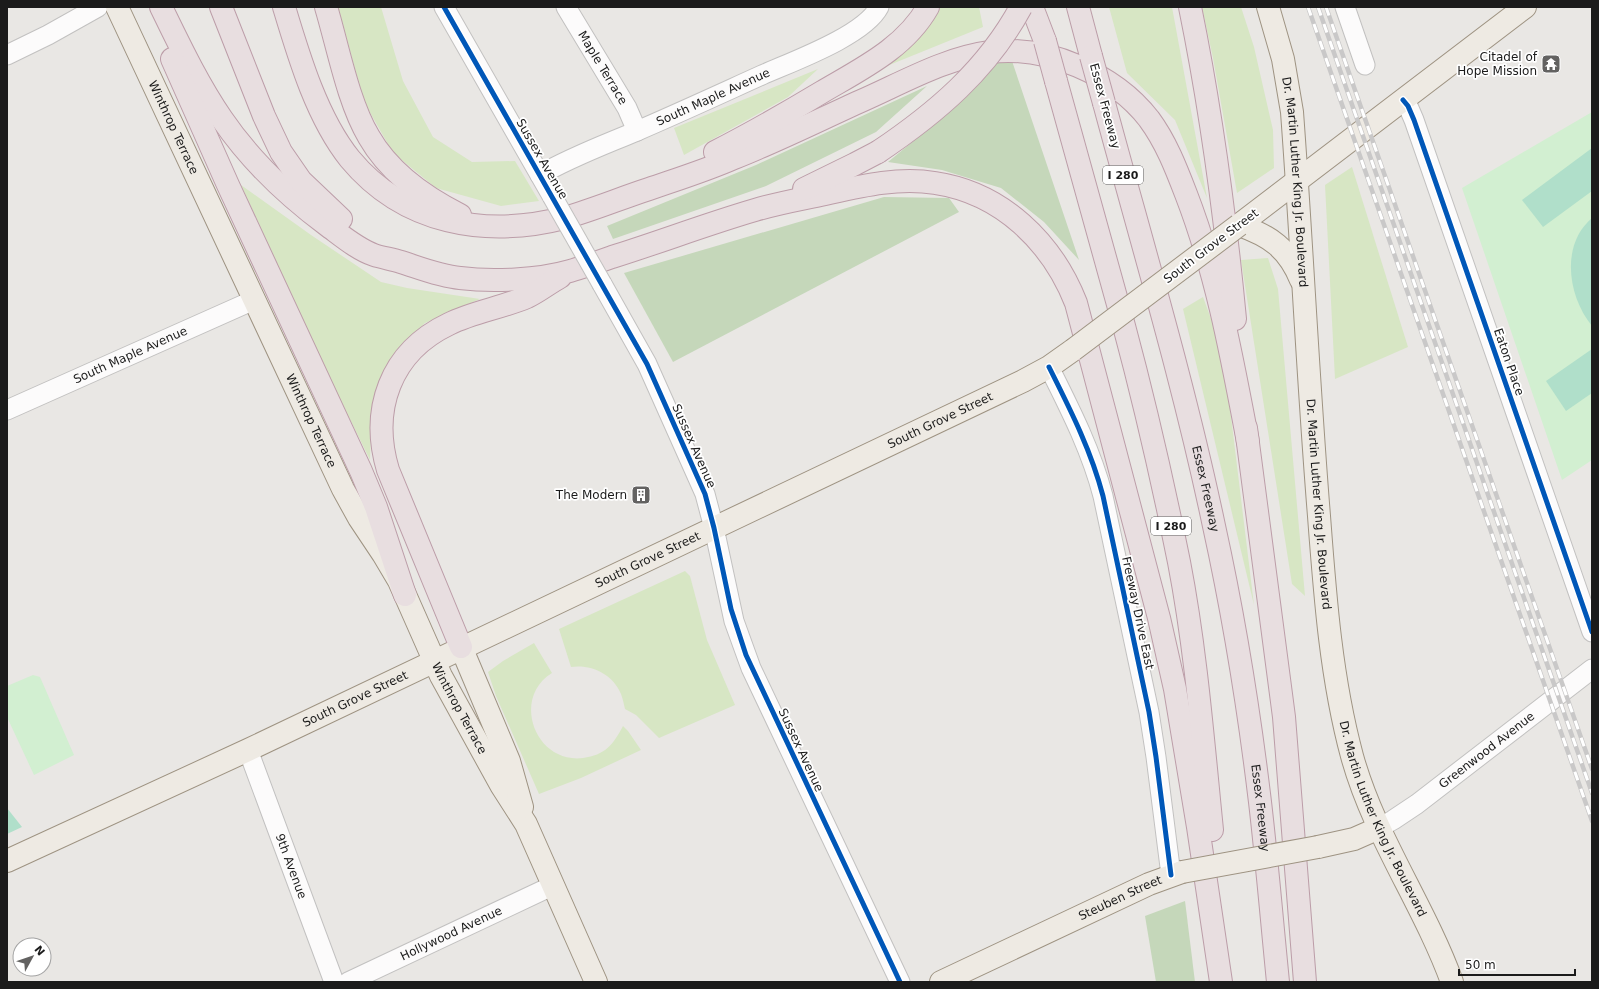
<svg xmlns="http://www.w3.org/2000/svg" width="1599" height="989" viewBox="0 0 1599 989" font-family="'DejaVu Sans',sans-serif">
  <style>
    .grass { fill: #d7e6c4 }
    .forest { fill: #c5d7ba }
    .park { fill: #d2efd1 }
    .pitch { fill: #b0dfca }
    .lines { fill: none; stroke-linecap: round; stroke-linejoin: round }
    .minor-casing { stroke: #c2c1c0; stroke-width: 21 }
    .major-casing { stroke: #9e9382; stroke-width: 24 }
    .highway-casing { stroke: #bc9da8; stroke-width: 24 }
    .minor { stroke: #fcfbfb; stroke-width: 19 }
    .major { stroke: #eeeae3; stroke-width: 22 }
    .highway { stroke: #e8dee0; stroke-width: 22 }
    .rail-casing { stroke: #c9c8c8; stroke-width: 4.5 }
    .rail { stroke: #fff; stroke-width: 3; stroke-dasharray: 9; stroke-linecap: butt }
    .minor-bridge-casing { stroke: #c2c1c0; stroke-width: 21; stroke-linecap: butt }
    .major-bridge-casing { stroke: #9e9382; stroke-width: 24; stroke-linecap: butt }
    .highway-bridge-casing { stroke: #bc9da8; stroke-width: 24; stroke-linecap: butt }
    .minor-bridge { stroke: #fcfbfb; stroke-width: 19 }
    .major-bridge { stroke: #eeeae3; stroke-width: 22 }
    .highway-bridge { stroke: #e8dee0; stroke-width: 22 }
    .cycleway-casing { stroke: #fff; stroke-width: 8 }
    .cycleway { stroke: #0057b8; stroke-width: 5 }
    .labels { text-anchor: middle; stroke-width: 3.5; stroke-linejoin: round; paint-order: stroke }
    .shield { fill: #fff; stroke: #5f5f5f; stroke-width: 1 }
    .shield-label { font-size: 11px; font-weight: bold; fill: #1b1b1b }
    .poi-label { font-size: 12px; fill: #1b1b1b; stroke: #fff; text-anchor: end }
    .street-label { font-size: 12px; fill: #1b1b1b; stroke: #fff }
  </style>
  <rect width="100%" height="100%" fill="#e9e7e4"/>
  <g class="grass">
    <path d="M338,7H381L403,81L433,137L472,162L515,161L539,201L501,206L436,188L393,153L364,102Z"/>
    <path d="M938,7H979L983,27L882,68Z"/>
    <path d="M1109,7H1172L1207,198L1175,120L1127,73Z"/>
    <path d="M1202,7H1241L1254,47L1273,130L1274,168L1237,193L1213,58Z"/>
    <path d="M818,69L788,97L684,155L674,128Z"/>
    <path d="M1352,167L1408,347L1335,379L1325,185Z"/>
    <path d="M241,185L311,235L381,282L407,288L480,299L425,323L390,359L372,408L370,460L336,391Z"/>
    <path d="M1268,258L1278,289L1305,596L1292,584L1241,260Z"/>
    <path d="M1203,297L1223,351L1254,605L1183,309Z"/>
    <path d="M685,571L690,576L707,640L735,705L659,738L636,715L625,709C624,705 623,699 621,694C613,674 591,664 571,667L559,629Z"/>
    <path d="M534,643L552,673C511,698 535,764 583,758C605,755 613,745 623,726L628,731L641,750L581,778L539,794L496,696L488,672L503,661Z"/>
  </g>
  <g class="forest">
    <path d="M1012,61L1079,260L1044,222L1001,188L942,170L888,162L923,133L996,63Z"/>
    <path d="M927,86L876,132L766,186L613,239L607,226L756,165Z"/>
    <path d="M884,197L949,198L959,212L673,362L624,273Z"/>
    <path d="M1185,901L1195,982H1156L1145,916Z"/>
  </g>
  <g class="park">
    <path d="M1592,112V460L1562,480L1462,188Z"/>
    <path d="M33,675L40,677L74,755L34,775L7,717V686Z"/>
  </g>
  <g class="pitch">
    <path d="M1592,148V191L1543,227L1522,200Z"/>
    <path d="M1592,218V326C1568,297 1560,245 1592,218Z"/>
    <path d="M1592,349V393L1566,411L1546,381Z"/>
    <path d="M7,808L22,827L7,834Z"/>
  </g>
  <g class="lines">
    <defs>
      <g id="minor">
        <path d="M444,7L552,196"/>
        <path id="s1" d="M566,7L627,108L637,131"/>
        <path d="M1345,7L1365,65"/>
        <path d="M7,55L48,35L98,7"/>
        <path d="M1403,100L1408,106L1414,120L1592,632"/>
        <path id="s2" d="M540,175C571,157 604,145 637,131C679,113 720,94 762,75C791,62 864,36 879,7"/>
        <path d="M602,284L647,364L705,494L714,528L734,621L751,668L900,982"/>
        <path d="M1049,367C1070,409 1091,450 1103,496L1149,712L1156,757L1171,875"/>
        <path id="s3" d="M7,410L254,300"/>
        <path id="s4" d="M248,750L334,982"/>
        <path id="s5" d="M1379,828L1393,820L1417,804L1592,669"/>
        <path id="s6" d="M348,982L554,885"/>
      </g>
      <g id="major">
        <path id="s7" d="M117,7L343,489L359,518L383,554L399,581L441,676L501,785L526,824L596,982"/>
        <path id="s8" d="M1268,7L1283,59L1292,112C1302,246 1308,381 1319,516C1325,596 1331,678 1352,756C1374,836 1424,905 1452,982"/>
        <path d="M1239,225L1525,7"/>
        <path d="M1239,225C1270,236 1288,248 1301,280"/>
        <path d="M461,647L509,761L522,807"/>
        <path d="M1318,847L1354,839L1379,828"/>
        <path id="s9" d="M7,861L248,750L1023,381L1049,367L1073,350"/>
        <path id="s10" d="M941,982L1149,884L1182,872"/>
      </g>
      <g id="highway">
        <path d="M161,7C180,46 198,84 222,119C250,160 288,196 327,225C342,236 357,249 374,255C383,258 392,259 401,262C420,268 439,276 460,278C492,282 539,280 570,271C584,267 598,262 612,257C660,242 707,224 755,210C778,203 802,199 825,194C861,186 898,177 935,183C1002,193 1052,242 1076,303L1159,618L1175,689L1198,827L1221,982"/>
        <path d="M221,7L264,116L281,152L301,181L341,219"/>
        <path d="M284,7C299,57 317,118 350,159C404,224 485,238 564,218C593,210 621,198 649,189C678,179 707,170 734,158C777,141 819,120 861,101C902,83 945,58 990,52C1047,45 1114,74 1149,119C1166,142 1176,168 1186,194C1217,274 1232,358 1248,442"/>
        <path d="M326,7C338,47 348,102 369,137C389,172 424,197 460,215"/>
        <path d="M1032,7L1045,41"/>
        <path d="M1078,7L1091,56"/>
        <path d="M1190,7C1211,110 1225,214 1235,319"/>
        <path d="M172,59L228,185L361,471L376,507L405,595"/>
        <path d="M1056,81C1078,163 1102,244 1124,326C1145,404 1163,483 1179,562C1196,650 1203,741 1212,830"/>
        <path id="s11" d="M1104,103C1142,244 1184,383 1214,526C1234,617 1249,710 1260,802C1267,862 1272,922 1278,982"/>
        <path d="M715,152C752,133 787,113 822,92C861,69 905,48 928,7"/>
        <path d="M804,189L855,164L878,152"/>
        <path d="M1246,428L1284,717L1305,982"/>
        <path d="M461,647L388,470C370,410 390,352 449,324C473,312 501,308 527,297C538,292 549,283 560,277"/>
      </g>
    </defs>
    <use href="#minor" class="minor-casing"/>
    <use href="#major" class="major-casing"/>
    <use href="#highway" class="highway-casing"/>
    <use href="#minor" class="minor"/>
    <use href="#major" class="major"/>
    <use href="#highway" class="highway"/>
    <defs>
      <g id="rail">
        <path d="M1308,7L1592,821"/>
        <path d="M1318,7L1592,793"/>
        <path d="M1326,7L1592,769"/>
      </g>
    </defs>
    <use href="#rail" class="rail-casing"/>
    <use href="#rail" class="rail"/>
    <defs>
      <path id="minor-bridge" d="M552,196L602,284"/>
      <g id="major-bridge">
        <path d="M1073,350L1239,225"/>
        <path d="M1182,872L1318,847"/>
      </g>
      <g id="highway-bridge">
        <path d="M1045,41L1056,81"/>
        <path d="M1091,56L1104,103"/>
        <path d="M878,152C936,113 987,70 1021,7"/>
      </g>
    </defs>
    <use href="#minor-bridge" class="minor-bridge-casing"/>
    <use href="#major-bridge" class="major-bridge-casing"/>
    <use href="#highway-bridge" class="highway-bridge-casing"/>
    <use href="#minor-bridge" class="minor-bridge"/>
    <use href="#major-bridge" class="major-bridge"/>
    <use href="#highway-bridge" class="highway-bridge"/>
    <defs>
      <g id="cycleway">
        <path d="M444,7L647,364L705,494L714,528L731,609L746,655L900,982"/>
        <path d="M1403,100L1408,106L1414,120L1592,632"/>
        <path d="M1049,367C1070,409 1091,450 1103,496L1149,712L1156,757L1171,875"/>
      </g>
    </defs>
    <use href="#cycleway" class="cycleway-casing"/>
    <use href="#cycleway" class="cycleway"/>
  </g>
  <defs>
    <symbol id="temple-square" viewBox="-11 -11 22 22"><rect x="-9" y="-9" width="18" height="18" rx="4" fill="#636261" stroke="#fff"/><path d="M0-6L5-2H3V0L6.5 2.5H4V6H1.5V3h-3V6H-4V2.5H-6.5L-3 0V-2H-5Z" fill="#fff"/></symbol>
    <symbol id="building-square" viewBox="-11 -11 22 22"><rect x="-9" y="-9" width="18" height="18" rx="4" fill="#636261" stroke="#fff"/><path d="M-4-6H4V6H1V3H-1V6H-4ZM-2.5-4.3h1.7v1.8h-1.7ZM.8-4.3h1.7v1.8H.8ZM-2.5-1h1.7V.8h-1.7ZM.8-1h1.7V.8H.8Z" fill="#fff"/></symbol>
  </defs>
  <g fill-rule="evenodd">
    <use href="#temple-square" x="1540" y="53" width="22" height="22"/>
    <use href="#building-square" x="630" y="484" width="22" height="22"/>
  </g>
  <g class="labels">
    <g class="shield">
      <rect x="1103" y="166" width="40" height="18" rx="3"/>
      <rect x="1151" y="517" width="40" height="18" rx="3"/>
    </g>
    <g class="shield-label">
      <text x="1123" y="179">I 280</text>
      <text x="1171" y="530">I 280</text>
    </g>
    <g class="poi-label">
      <text x="1537" y="61">Citadel of<tspan x="1537" dy="14">Hope Mission</tspan></text>
      <text x="627" y="499">The Modern</text>
    </g>
    <g class="street-label">
      <text dy="4" stroke="none"><textPath href="#s1" startOffset="71">Maple Terrace</textPath></text>
      <text dy="4" stroke="none"><textPath href="#s2" startOffset="190">South Maple Avenue</textPath></text>
      <text transform="translate(1105 106) rotate(75)" y="4">Essex Freeway</text>
      <text dy="4" stroke="none"><textPath href="#s7" startOffset="133">Winthrop Terrace</textPath></text>
      <text transform="translate(542 159) rotate(60)" y="4">Sussex Avenue</text>
      <text dy="4" stroke="none"><textPath href="#s8" startOffset="178">Dr. Martin Luther King Jr. Boulevard</textPath></text>
      <text transform="translate(1211 246) rotate(-37)" y="4">South Grove Street</text>
      <text dy="4" stroke="none"><textPath href="#s3" startOffset="135">South Maple Avenue</textPath></text>
      <text transform="translate(1509 362) rotate(71)" y="4">Eaton Place</text>
      <text dy="4" stroke="none"><textPath href="#s9" startOffset="1032">South Grove Street</textPath></text>
      <text dy="4" stroke="none"><textPath href="#s7" startOffset="457">Winthrop Terrace</textPath></text>
      <text transform="translate(694 446) rotate(66)" y="4">Sussex Avenue</text>
      <text dy="4" stroke="none"><textPath href="#s11" startOffset="399">Essex Freeway</textPath></text>
      <text dy="4" stroke="none"><textPath href="#s8" startOffset="501">Dr. Martin Luther King Jr. Boulevard</textPath></text>
      <text dy="4" stroke="none"><textPath href="#s9" startOffset="708">South Grove Street</textPath></text>
      <text transform="translate(1138 613) rotate(78)" y="4">Freeway Drive East</text>
      <text dy="4" stroke="none"><textPath href="#s9" startOffset="384">South Grove Street</textPath></text>
      <text dy="4" stroke="none"><textPath href="#s7" startOffset="781">Winthrop Terrace</textPath></text>
      <text transform="translate(801 750) rotate(65)" y="4">Sussex Avenue</text>
      <text dy="4" stroke="none"><textPath href="#s5" startOffset="133">Greenwood Avenue</textPath></text>
      <text dy="4" stroke="none"><textPath href="#s11" startOffset="723">Essex Freeway</textPath></text>
      <text dy="4" stroke="none"><textPath href="#s8" startOffset="825">Dr. Martin Luther King Jr. Boulevard</textPath></text>
      <text dy="4" stroke="none"><textPath href="#s4" startOffset="124">9th Avenue</textPath></text>
      <text dy="4" stroke="none"><textPath href="#s10" startOffset="198">Steuben Street</textPath></text>
      <text dy="4" stroke="none"><textPath href="#s6" startOffset="114">Hollywood Avenue</textPath></text>
    </g>
  </g>
  <rect width="1599" height="989" fill="none" stroke="#1b1b1b" stroke-width="16"/>
  <g transform="translate(32 957) rotate(50)"><circle r="19" fill="#ffffff" stroke="#a4a4a4"/>
  <path d="M0-3L7 15L0 10L-7 15Z" fill="#636261"/>
  <text y="-6" font-size="11" font-weight="bold" text-anchor="middle" fill="#1b1b1b">N</text>
  </g>
  <path d="M1459 969v6h116v-6" fill="none" stroke="#1b1b1b" stroke-width="2"/>
  <text x="1465" y="969" font-size="12" fill="#1b1b1b" stroke="#ffffff" stroke-width="3" paint-order="stroke">50 m</text>
</svg>
